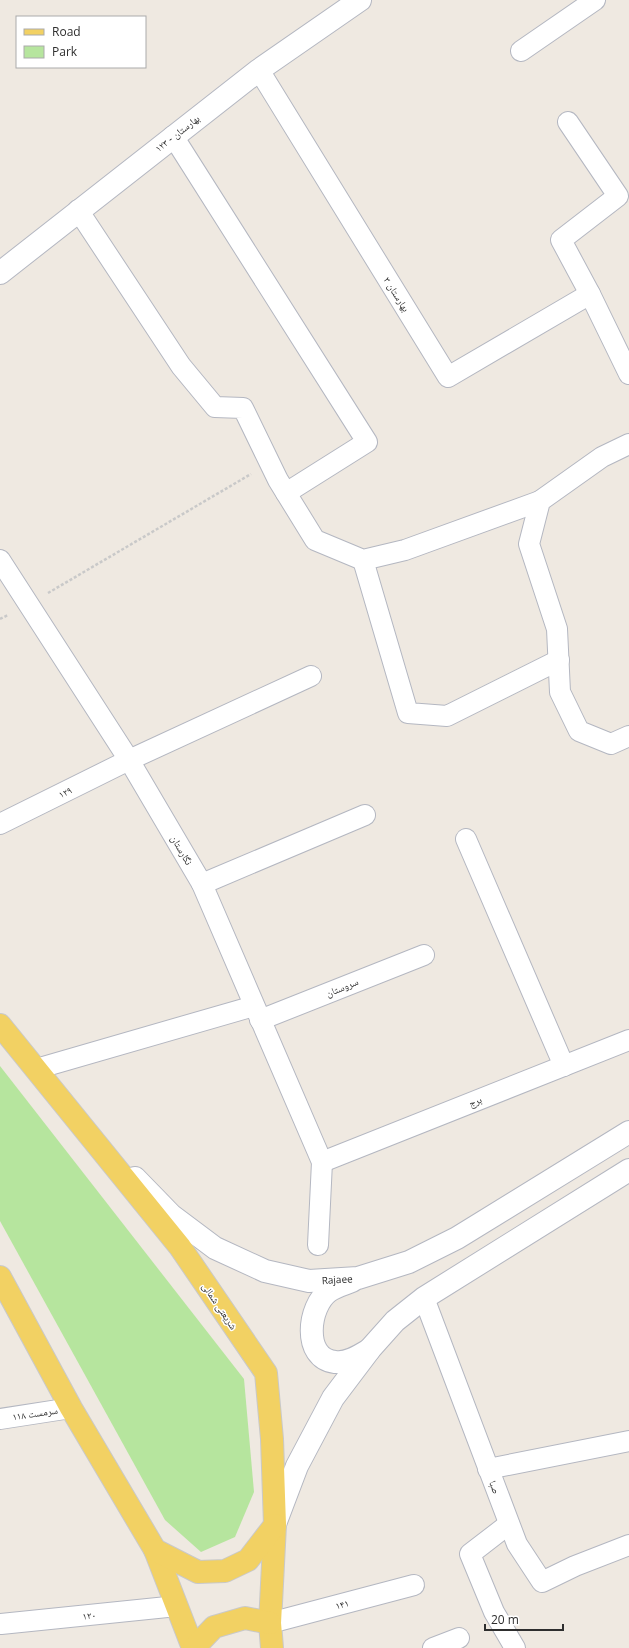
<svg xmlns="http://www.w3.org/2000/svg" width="629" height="1648" viewBox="0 0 629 1648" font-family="'Open Sans','Noto Naskh Arabic',sans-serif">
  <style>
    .green { fill: #b6e59e }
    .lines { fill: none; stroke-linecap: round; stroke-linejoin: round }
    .street-casing { stroke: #b4b7c1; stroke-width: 22 }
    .secondary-casing { stroke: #b4b7c1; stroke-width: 24 }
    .primary-casing { stroke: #c9c9c9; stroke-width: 24 }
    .path { stroke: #c9c9c9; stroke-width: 2.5; stroke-dasharray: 3 2; stroke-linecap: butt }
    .street { stroke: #fff; stroke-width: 20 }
    .secondary { stroke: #fff; stroke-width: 22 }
    .primary { stroke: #f2d163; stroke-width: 22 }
    .labels { text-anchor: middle; stroke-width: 3; stroke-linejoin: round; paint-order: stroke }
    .street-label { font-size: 10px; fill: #2e2e2e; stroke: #fff }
  </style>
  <rect width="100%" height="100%" fill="#efe9e1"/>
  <path class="green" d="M0,1066L244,1379L254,1492L235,1537L201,1552L165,1520L0,1221Z"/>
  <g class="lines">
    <defs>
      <g id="street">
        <path d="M521,51L595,0"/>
        <path d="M259,70L448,377L590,294"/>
        <path d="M568,122L618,196L561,240L590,294L629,374"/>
        <path d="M173,136L367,442L286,493"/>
        <path d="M78,210L181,366L215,407L243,408L278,480L315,540L363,560L405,550L540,501"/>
        <path d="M629,444L602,457L540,501L529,544L557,629L560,692L579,731L611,744L629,736"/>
        <path d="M0,560L129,760L202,884L322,1162L318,1245"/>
        <path d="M363,560L408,713L447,716L559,660"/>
        <path d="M0,824L129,760L311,676"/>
        <path d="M466,839L564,1066"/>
        <path d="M202,884L365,815"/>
        <path d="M260,1020L424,955"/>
        <path d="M36,1069L254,1006"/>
        <path d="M322,1162L629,1040"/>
        <path d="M424,1298L517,1544L542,1582L575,1566L629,1545"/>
        <path d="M0,1419L71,1408"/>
        <path d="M488,1469L629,1441"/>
        <path d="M509,1524L470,1554L494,1612L515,1648"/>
        <path d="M270,1623L414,1585"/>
        <path d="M1,1624L177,1606"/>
        <path d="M433,1648L459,1638"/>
      </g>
      <g id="secondary">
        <path d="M0,273L259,70L360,0"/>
        <path id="s1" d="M135,1178L171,1215L215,1248L265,1271L309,1281L358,1278L409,1262L457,1238L629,1132"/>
        <path d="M352,1281C345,1284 335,1287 329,1291C308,1306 302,1358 335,1362C347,1364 359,1356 369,1350"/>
        <path d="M275,1524L297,1466L333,1398L370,1349L395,1321L424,1298L629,1170"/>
      </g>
      <g id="primary">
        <path d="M0,1025L180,1247L266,1373L272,1439L275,1525L270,1623L272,1648"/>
        <path d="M0,1277L71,1408L155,1550L193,1648"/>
        <path d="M155,1550L198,1572L225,1571L248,1560L275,1525"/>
        <path d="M194,1648L214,1627L245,1618L270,1623"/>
      </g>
    </defs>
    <use href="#street" class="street-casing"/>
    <use href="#secondary" class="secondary-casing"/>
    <use href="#primary" class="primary-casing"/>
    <g class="path">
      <path d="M48,593L251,474"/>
      <path d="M0,619L8,615"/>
    </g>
    <use href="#street" class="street"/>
    <use href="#secondary" class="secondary"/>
    <use href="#primary" class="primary"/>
  </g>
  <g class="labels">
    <g class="street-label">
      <text transform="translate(177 133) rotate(-38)" y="4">بهارستان - ۱۲۳</text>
      <text transform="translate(397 294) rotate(58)" y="4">بهارستان ۳</text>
      <text transform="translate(65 792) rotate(-26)" y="4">۱۲۹</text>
      <text transform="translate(182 850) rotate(60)" y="4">نگارستان</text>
      <text transform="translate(342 987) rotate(-22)" y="4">سروستان</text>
      <text transform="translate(475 1101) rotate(-22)" y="4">برج</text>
      <text dy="4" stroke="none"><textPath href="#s1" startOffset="235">Rajaee</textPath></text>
      <text transform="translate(220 1306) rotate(56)" y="4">شریعتی شمالی</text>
      <text transform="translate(35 1413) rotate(-9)" y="4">سرمست ۱۱۸</text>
      <text transform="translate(495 1487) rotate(69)" y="4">صبا</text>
      <text transform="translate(342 1604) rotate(-15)" y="4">۱۴۱</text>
      <text transform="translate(89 1615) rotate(-6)" y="4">۱۲۰</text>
    </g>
  </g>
  <rect x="16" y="16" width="130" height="52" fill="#ffffff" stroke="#ababab"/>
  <rect x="24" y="29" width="20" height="6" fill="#f2d163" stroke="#ababab"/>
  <text x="52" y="36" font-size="12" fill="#2e2e2e">Road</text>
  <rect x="24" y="46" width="20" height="12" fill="#b6e59e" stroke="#ababab"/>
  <text x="52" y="56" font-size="12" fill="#2e2e2e">Park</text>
  <path d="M485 1624v6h78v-6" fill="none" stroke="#2e2e2e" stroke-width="2"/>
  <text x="491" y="1624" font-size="12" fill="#2e2e2e" stroke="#ffffff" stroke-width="3" paint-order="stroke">20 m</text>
</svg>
